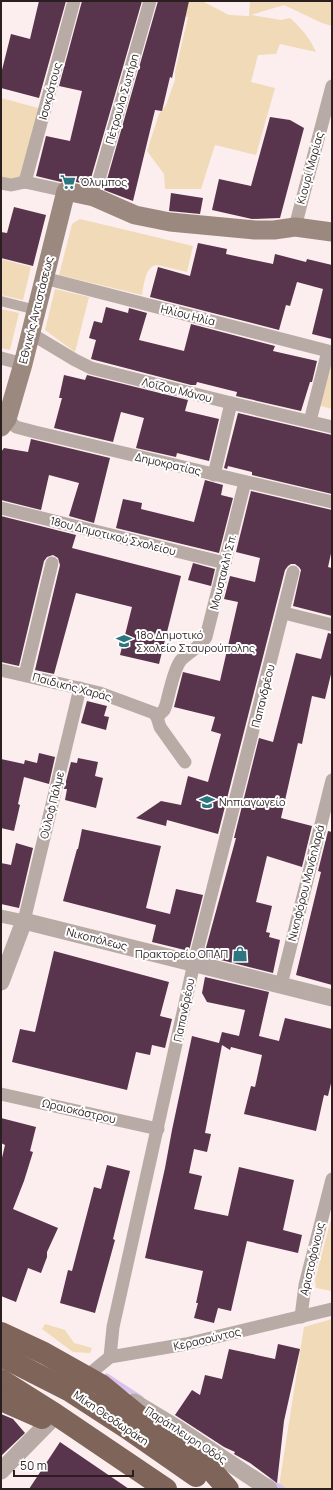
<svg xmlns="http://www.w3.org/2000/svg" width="333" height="1490" viewBox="0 0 333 1490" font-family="Manrope,sans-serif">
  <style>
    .green { fill: #f0dab7 }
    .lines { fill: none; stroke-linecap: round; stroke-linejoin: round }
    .stream { stroke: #d8c2ee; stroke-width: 5 }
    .building { fill: #59344d }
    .pedestrian { stroke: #b8aaa4; stroke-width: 10 }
    .minor { stroke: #b8aaa4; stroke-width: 13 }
    .tertiary { stroke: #b8aaa4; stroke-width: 17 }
    .secondary { stroke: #9b887f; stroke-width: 19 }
    .trunk { stroke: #7e6459; stroke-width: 22 }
    .labels { text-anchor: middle; stroke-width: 4; stroke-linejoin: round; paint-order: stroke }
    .street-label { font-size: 11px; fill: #2b1e1f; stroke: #fff }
    .poi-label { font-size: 11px; fill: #2b1e1f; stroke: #fff; text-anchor: start }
  </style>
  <rect width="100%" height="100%" fill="#fceeee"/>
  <g class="green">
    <path d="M181,1H202L229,15L249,16L250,1H332V26L322,23L284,5L251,15L281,20L290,18C301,28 310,38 316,52L280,44L276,54L258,55L251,82L275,88L256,155L215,145L201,189H165L164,174L147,151L159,114L166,105L175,80V72L188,17L178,15Z"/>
    <path d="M1,98L42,109L23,183L1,178Z"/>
    <path d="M80,219L193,246L187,272L157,265C145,266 144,285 142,295L59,275L72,224Z"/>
    <path d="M1,259L31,267L23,300L1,295Z"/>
    <path d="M55,289L89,297L75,352L45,330Z"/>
    <path d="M1,309L19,313L10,350L1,348Z"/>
    <path d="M332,358V409L321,406L319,403Z"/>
    <path d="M332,1215V1291L316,1288L315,1280Z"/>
    <path d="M332,1319V1489H284L279,1486L304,1327Z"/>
    <path d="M45,1324L65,1330L74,1343L92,1348L90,1353L73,1352L42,1329Z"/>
  </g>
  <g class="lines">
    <g class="stream">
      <path d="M107,1376L141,1398"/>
      <path d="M270,1481L283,1489"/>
    </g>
  </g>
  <g class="building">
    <path d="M39,1H66L39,98L1,88V74L11,34L30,39Z"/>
    <path d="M82,1H142L89,185L68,180L61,182L36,176L46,136L70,141L82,91L59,86Z"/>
    <path d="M158,1H189L172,78L170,77L162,111L155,110L133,201L104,190Z"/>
    <path d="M270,117L290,120L304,128L280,218L252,219L212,210L219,179L251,186Z"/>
    <path d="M171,193L203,198L200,214L169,211Z"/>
    <path d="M14,207L46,215L33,266L1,258V232L7,233Z"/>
    <path d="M198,243L227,249L226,254L273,264L275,254L306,262L307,259L332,265V339L312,334L323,289L297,282L290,306L286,305L279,330L150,297L158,267L190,276Z"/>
    <path d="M106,307L128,313L129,308L147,313L139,340L184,351L191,324L275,346L273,351L317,361L312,382H310L301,411L236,396L237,392L197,382L196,385H191L91,359L96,340L89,338L94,321L102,323Z"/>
    <path d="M64,375L85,380L87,375L188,400L185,411L219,419L209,461L177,453L176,457L136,448L144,418L121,412L113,442L54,428L62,398H59Z"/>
    <path d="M238,413L332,435V494L252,475V472L228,466L227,469L224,468Z"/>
    <path d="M31,439L110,458L94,523L69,516L79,483L49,475L41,510L1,500V452L4,448L28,452Z"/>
    <path d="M205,480L223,485L221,495L233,498L219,553L116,528L123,499L142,503L141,509L194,522Z"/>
    <path d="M251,491L332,510V549L328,567L332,568V616L293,606L301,570L299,567L295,564H291L288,566L285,570L218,834L167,820L166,826L136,818L161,801L181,805L188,776L208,782L221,734L211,731L215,717L174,707L183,672L220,681L238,602L224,599L230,576L255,582L260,558L236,552Z"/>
    <path d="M1,516L76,535L72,548L181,576L159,664L120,655L132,607L76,593L54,674L35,670L60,565L58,558L53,555L47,557L44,561L19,666L1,662Z"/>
    <path d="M193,563L215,569L211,586L188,580Z"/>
    <path d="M328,633L332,634V670L325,699L312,696L302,744L298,743L281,818L312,826L302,867L267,856L256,902L272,906L266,932L270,933L269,937L280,940L273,973L209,957L204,955L236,838H234L259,738L273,742L296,653L321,659Z"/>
    <path d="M87,701L107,706L104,716L109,717L106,730L81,723Z"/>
    <path d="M39,753L55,757L49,784L24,777L18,804L20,805L14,831L1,828V759L24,764L25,760L37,763Z"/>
    <path d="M78,758L98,762L95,776L103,778L96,808L65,800L67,789H64L71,762L77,763Z"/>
    <path d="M82,829L161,846L146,908L170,914L176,889L203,895L189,951L152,942L156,925L63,901L77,849H78Z"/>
    <path d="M328,831L332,832V985L296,975L321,872L318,871Z"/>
    <path d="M16,843L33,848L19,908L1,904V863L11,865Z"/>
    <path d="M54,951L169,982L160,1016L172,1019L165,1048L152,1045L150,1055L136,1052L127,1090L12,1062L20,1029L35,1032Z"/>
    <path d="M205,977L269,992L259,1036L279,1041L285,1018L332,1029V1079L328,1096L324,1095L316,1131L244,1114L251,1086L255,1087L262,1055L231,1047L230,1050L222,1045L205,1133L211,1134L207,1152L194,1149L189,1173L202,1176L194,1209L228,1216L239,1167L294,1180L283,1230L302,1235L298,1253L247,1241L231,1311L218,1308L214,1323L194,1318L198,1303H196L203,1271L145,1258L165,1168L172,1130L192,1036L219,1043L222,1032L239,1036L245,1010L207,1002L202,993Z"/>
    <path d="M1,1118L36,1127L30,1151L33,1152L24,1181L13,1209L58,1228L47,1252V1257L41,1273L28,1268L16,1302L1,1296V1162L5,1145L1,1143Z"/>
    <path d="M107,1165L130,1171L113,1239L115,1240L95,1313L60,1303L68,1270L72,1271L94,1187L101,1189Z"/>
    <path d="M278,1344L300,1349L284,1421L277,1483L250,1463L234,1454L235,1452L224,1447L175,1415L192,1390L200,1395L205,1375L222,1379L229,1349L275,1359Z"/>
    <path d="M1,1414L13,1419L25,1433L1,1456Z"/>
    <path d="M60,1442L129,1489H29Z"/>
  </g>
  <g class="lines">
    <path class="pedestrian" d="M1,301L36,310"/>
    <g class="minor">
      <path d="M25,182L74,1"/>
      <path d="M1,183L11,185L25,182L66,191"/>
      <path d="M94,197L150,1"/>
      <path d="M295,227L332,86"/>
      <path d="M44,278L328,351L310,421"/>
      <path d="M30,333L75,360L91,368L231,403L332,427"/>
      <path d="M1,358L23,364"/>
      <path d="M7,419L16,427L35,432L332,502"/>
      <path d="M214,475L231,403"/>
      <path d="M1,508L225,563"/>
      <path d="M284,613L332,625"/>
      <path d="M1,670L100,693L154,713L157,717L160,727L185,762"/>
      <path d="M25,675L52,563"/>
      <path d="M157,717L164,710L166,705C169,694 174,668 181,660C189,652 200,647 206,637L245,482"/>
      <path d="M1,916L24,921L80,688"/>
      <path d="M281,985L332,780"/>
      <path d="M1,1094L158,1129"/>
      <path d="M301,1317L305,1285L332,1179"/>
      <path d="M110,1357L113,1327L194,963L293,572"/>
      <path d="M87,1376L110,1357L186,1344L332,1309"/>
    </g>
    <g class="tertiary">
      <path d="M1,982L24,921L332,998"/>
      <path d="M134,1402L177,1428L269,1489"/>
      <path d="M1,1471L49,1422"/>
    </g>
    <path class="secondary" d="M1,427L7,419L23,364L66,191L94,197L135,215L170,222L255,230H274L295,227L332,232"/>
    <g class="trunk">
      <path d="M1,1333L44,1353L101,1385L135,1413L212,1471L228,1489"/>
      <path d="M1,1356L70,1391L127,1428L196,1476"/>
      <path d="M1,1380L55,1414L166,1489"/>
      <path d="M1,1400L42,1418"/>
    </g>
  </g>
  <defs>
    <symbol id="supermarket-bare" viewBox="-9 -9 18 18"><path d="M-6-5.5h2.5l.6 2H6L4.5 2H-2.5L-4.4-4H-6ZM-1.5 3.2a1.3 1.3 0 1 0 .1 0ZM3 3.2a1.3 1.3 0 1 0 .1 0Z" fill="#2d757f" stroke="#fff" stroke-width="2.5" paint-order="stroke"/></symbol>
    <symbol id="school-bare" viewBox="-9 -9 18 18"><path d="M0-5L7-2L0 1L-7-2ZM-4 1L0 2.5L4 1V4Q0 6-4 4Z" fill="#2d757f" stroke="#fff" stroke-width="2.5" paint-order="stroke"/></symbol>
    <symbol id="shop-bare" viewBox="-9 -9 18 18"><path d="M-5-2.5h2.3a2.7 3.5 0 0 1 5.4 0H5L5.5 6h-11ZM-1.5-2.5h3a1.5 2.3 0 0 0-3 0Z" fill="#2d757f" stroke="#fff" stroke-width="2.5" paint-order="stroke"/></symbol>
  </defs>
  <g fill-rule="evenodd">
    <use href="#supermarket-bare" x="57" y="171" width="22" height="22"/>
    <use href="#school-bare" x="113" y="630" width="22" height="22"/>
    <use href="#school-bare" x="196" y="791" width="22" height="22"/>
    <use href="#shop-bare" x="229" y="943" width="22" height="22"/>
  </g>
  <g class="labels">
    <g class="street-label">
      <text transform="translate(50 91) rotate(-75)" y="4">Ισοκράτους</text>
      <text transform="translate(122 99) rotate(-74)" y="4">Πέτρουλα Σωτήρη</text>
      <text transform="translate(310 168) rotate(-75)" y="4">Κιουρί Μαρίας</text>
      <text transform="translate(36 310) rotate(-76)" y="4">Εθνικής Αντιστάσεως</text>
      <text transform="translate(188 315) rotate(14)" y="4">Ηλίου Ηλία</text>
      <text transform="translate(177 390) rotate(14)" y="4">Λοΐζου Μάνου</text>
      <text transform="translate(168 464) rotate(13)" y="4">Δημοκρατίας</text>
      <text transform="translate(113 536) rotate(14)" y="4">18ου Δημοτικού Σχολείου</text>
      <text transform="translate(223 572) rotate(-76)" y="4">Μουστακλή Σπ.</text>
      <text transform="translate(72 687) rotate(15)" y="4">Παιδικής Χαράς</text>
      <text transform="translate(263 696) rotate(-76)" y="4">Παπανδρέου</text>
      <text transform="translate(52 805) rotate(-76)" y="4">Ούλοφ Πάλμε</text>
      <text transform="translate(306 883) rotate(-76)" y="4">Νικηφόρου Μανδηλαρά</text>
      <text transform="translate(97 939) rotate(14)" y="4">Νικοπόλεως</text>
      <text transform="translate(184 1010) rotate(-78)" y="4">Παπανδρέου</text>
      <text transform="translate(79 1111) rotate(13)" y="4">Ωραιοκάστρου</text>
      <text transform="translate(312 1259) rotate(-77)" y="4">Αριστοφάνoυς</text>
      <text transform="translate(207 1339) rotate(-13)" y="4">Κερασούντος</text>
      <text transform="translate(111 1418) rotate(34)" y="4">Μίκη Θεοδωράκη</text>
      <text transform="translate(186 1435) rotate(33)" y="4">Παράπλευρη Οδός</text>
    </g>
    <g class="poi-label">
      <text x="80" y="186">Όλυμπος</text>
      <text x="136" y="639">18ο Δημοτικό<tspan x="136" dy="13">Σχολείο Σταυρούπολης</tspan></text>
      <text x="219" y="806">Νηπιαγωγείο</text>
      <text x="228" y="958" text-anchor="end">Πρακτορείο ΟΠΑΠ</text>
    </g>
  </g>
  <rect width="333" height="1490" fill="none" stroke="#2b1e1f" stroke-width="4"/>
  <path d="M14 1470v6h119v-6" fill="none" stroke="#2b1e1f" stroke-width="2"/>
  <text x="20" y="1470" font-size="12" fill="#2b1e1f" stroke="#ffffff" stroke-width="3" paint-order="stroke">50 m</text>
</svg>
